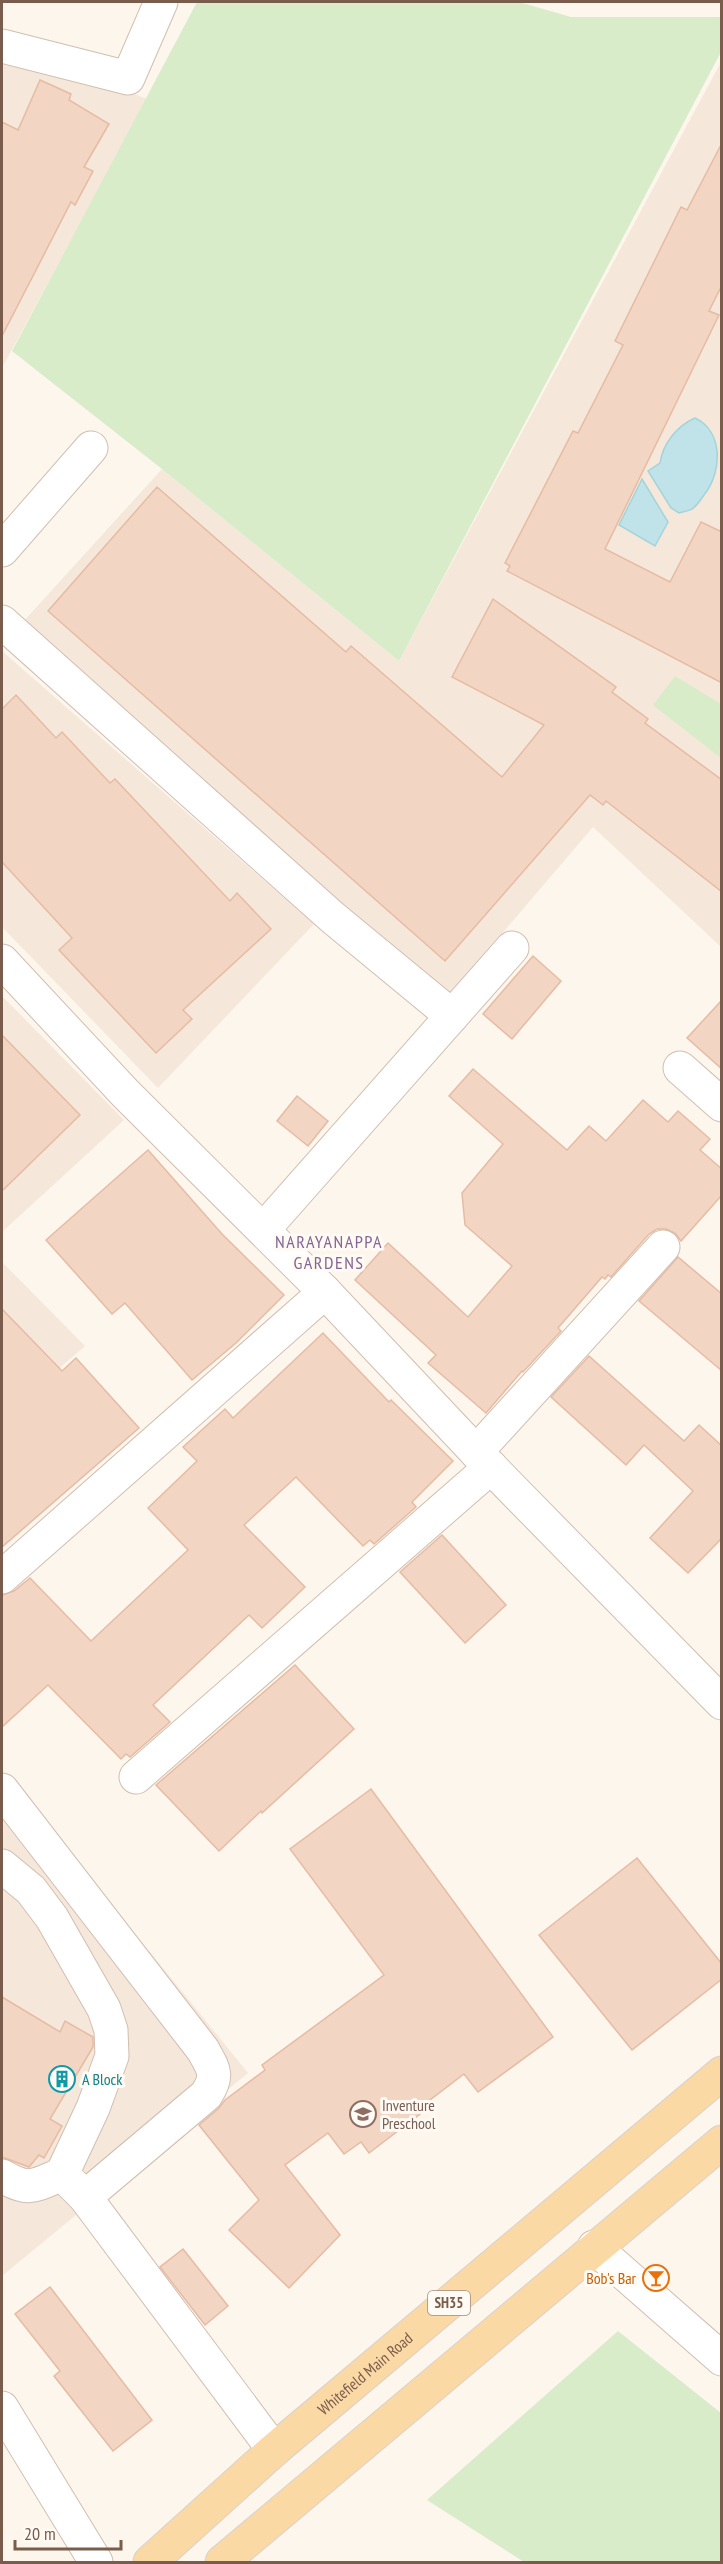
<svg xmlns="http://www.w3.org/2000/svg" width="723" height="2564" viewBox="0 0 723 2564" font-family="'PT Sans Narrow',sans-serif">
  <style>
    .residential { fill: #f5e8da }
    .green { fill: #d8ecc9 }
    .water { fill: #bfe3e8; stroke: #a5d3da; stroke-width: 1.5 }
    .building { fill: #f3d5c3; stroke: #e6bba3; stroke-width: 1.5 }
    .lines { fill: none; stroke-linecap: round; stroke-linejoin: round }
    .minor-casing { stroke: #d1beb0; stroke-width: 35 }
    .major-casing { stroke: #dad1cd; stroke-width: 35 }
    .minor { stroke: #fff; stroke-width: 33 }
    .major { stroke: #fbd9a5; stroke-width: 33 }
    .labels { text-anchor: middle; stroke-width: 6; stroke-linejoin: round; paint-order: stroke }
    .shield { fill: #fffaf3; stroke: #a28b7f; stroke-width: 1.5 }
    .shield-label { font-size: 15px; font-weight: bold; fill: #7a5c4d }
    .culture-label { font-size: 16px; fill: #0d838f; stroke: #fffaf3; text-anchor: start }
    .education-label { font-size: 16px; fill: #785e54; stroke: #fffaf3; text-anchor: start }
    .food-label { font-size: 16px; fill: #c56008; stroke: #fffaf3; text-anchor: end }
    .street-label { font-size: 16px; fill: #7a5c4d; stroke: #fffaf3 }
    .neighbourhood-label { font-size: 18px; letter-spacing: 1.5px; fill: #846695; stroke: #fffaf3 }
  </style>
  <rect width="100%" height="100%" fill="#fdf6ec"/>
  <g class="residential">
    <path d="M2,40L147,99L2,368Z"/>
    <path d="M721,62V947L593,827L447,998L22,623L162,469L399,661Z"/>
    <path d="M2,651L314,924L158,1088L2,927Z"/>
    <path d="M2,996L124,1120L2,1232Z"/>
    <path d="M2,1262L85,1346L2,1418Z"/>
    <path d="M2,1770L248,2073L2,2276Z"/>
  </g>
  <g class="green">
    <path d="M197,2H519L571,17H721V52L399,661L162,469L12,351Z"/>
    <path d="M675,676L721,704V758L653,705Z"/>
    <path d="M618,2331L721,2413V2562H524L427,2500Z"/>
  </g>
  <g class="water">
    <path d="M695,418C723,431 723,471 704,495C701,499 697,506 692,509C689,511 682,512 679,513L671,508L648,471L660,463C663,443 677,426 695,418Z"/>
    <path d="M642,479L668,522L655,546L619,525Z"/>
  </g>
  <g class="building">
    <path d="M40,80L71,94L69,100L109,124L84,167L93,171L75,205L71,202L2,336V122L18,130Z"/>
    <path d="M722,143V285L709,311L719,315L605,549L670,582L701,522L722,532V683L507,571L510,566L505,563L573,431L578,433L623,345L615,341L681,207L687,210Z"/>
    <path d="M157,487L346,652L351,646L502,777L544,725L452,677L493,599L616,687L612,692L648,719L645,723L722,780V892L606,801L603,805L590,795L445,961L48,611Z"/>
    <path d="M16,695L56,738L62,732L110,783L115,779L230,901L237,893L271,929L183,1010L192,1019L156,1053L59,950L72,938L2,862V709Z"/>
    <path d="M533,956L561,981L512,1039L483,1014Z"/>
    <path d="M722,1000V1069L687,1038Z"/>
    <path d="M2,1035L80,1115L2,1191Z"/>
    <path d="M473,1069L567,1150L589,1126L606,1141L643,1100L668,1122L678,1111L710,1139L700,1150L722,1169V1195L681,1241L675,1233L666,1229H657L649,1234L611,1277L608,1275L605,1279L602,1277L558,1328L561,1331L523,1372L522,1371L486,1413L428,1363L436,1355L355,1280L388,1243L468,1317L512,1266L465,1225L462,1193L503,1144L449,1096Z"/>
    <path d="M297,1096L328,1121L308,1146L277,1121Z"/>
    <path d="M148,1150L222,1234L284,1295L236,1343L192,1380L125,1303L112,1314L46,1240Z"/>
    <path d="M678,1257L722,1294V1371L639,1301Z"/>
    <path d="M2,1309L62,1371L76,1358L139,1428L2,1547Z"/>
    <path d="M323,1333L389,1402L391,1400L453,1461L412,1502L416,1507L374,1544L370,1540L363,1546L296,1477L244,1525L305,1587L262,1628L249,1615L153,1705L170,1722L130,1757L126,1754L121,1759L48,1685L2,1727V1595L14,1591L30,1578L91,1641L188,1550L148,1508L197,1461L183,1447L225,1409L233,1418Z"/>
    <path d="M589,1356L684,1441L699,1425L722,1446V1538L688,1573L650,1538L693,1491L644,1445L626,1465L551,1397Z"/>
    <path d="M442,1535L506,1605L465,1643L400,1572Z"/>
    <path d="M295,1665L354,1729L262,1813L261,1811L219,1851L156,1785Z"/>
    <path d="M371,1789L553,2037L478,2092L464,2074L417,2110L420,2114L369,2153L361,2142L344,2154L328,2133L285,2165L340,2235L289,2288L229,2230L259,2200L199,2125L218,2109L225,2100L265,2070L262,2065L384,1975L290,1849Z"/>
    <path d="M637,1858L722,1964V1979L632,2050L539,1935Z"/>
    <path d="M2,1997L60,2032L65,2021L93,2037V2047L50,2119L62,2126L44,2158L39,2155L29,2167L2,2157Z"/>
    <path d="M183,2249L228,2306L205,2325L160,2267Z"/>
    <path d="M50,2287L152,2420L113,2451L54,2376L60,2371L15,2314Z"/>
  </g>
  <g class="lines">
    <defs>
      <g id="minor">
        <path d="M2,46L128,78L161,2"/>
        <path d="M2,550L91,448"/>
        <path d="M2,622L332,917L452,1016"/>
        <path d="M2,961L126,1094L325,1292L476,1452L722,1703"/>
        <path d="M680,1068L722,1105"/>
        <path d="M263,1230L512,948"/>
        <path d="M476,1452L663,1247"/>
        <path d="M2,1577L325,1292"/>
        <path d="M136,1777L491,1467"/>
        <path d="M2,1790L203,2050C214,2070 219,2075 206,2095L85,2197"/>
        <path d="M2,1866L31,1890L52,1918L104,2009L111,2030L112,2056L93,2108L62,2174"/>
        <path d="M2,2176C29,2192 34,2186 62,2174L85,2197L274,2450"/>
        <path d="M594,2247L722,2359"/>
        <path d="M2,2408L96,2562"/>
      </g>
      <g id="major">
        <path id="s1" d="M150,2562L274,2450L722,2073"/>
        <path d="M222,2562L722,2142"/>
      </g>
    </defs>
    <use href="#minor" class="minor-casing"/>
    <use href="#major" class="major-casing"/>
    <use href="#minor" class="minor"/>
    <use href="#major" class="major"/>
  </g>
  <defs>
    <symbol id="building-ring" viewBox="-11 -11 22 22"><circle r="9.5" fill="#fffaf3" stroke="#0f9aa8" stroke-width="1.5"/><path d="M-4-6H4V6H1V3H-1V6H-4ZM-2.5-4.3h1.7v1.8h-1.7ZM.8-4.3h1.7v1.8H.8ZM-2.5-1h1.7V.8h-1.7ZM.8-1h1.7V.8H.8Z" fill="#0f9aa8"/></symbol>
    <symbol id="school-ring" viewBox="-11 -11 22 22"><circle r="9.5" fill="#fffaf3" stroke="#8d6e63" stroke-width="1.5"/><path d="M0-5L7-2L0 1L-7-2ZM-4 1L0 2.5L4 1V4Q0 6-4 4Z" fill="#8d6e63"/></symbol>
    <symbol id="bar-ring" viewBox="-11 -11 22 22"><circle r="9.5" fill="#fffaf3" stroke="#e8710a" stroke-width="1.5"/><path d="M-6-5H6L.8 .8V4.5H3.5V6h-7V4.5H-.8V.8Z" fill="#e8710a"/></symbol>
  </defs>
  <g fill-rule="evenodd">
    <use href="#building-ring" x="47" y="2064" width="30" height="30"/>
    <use href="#school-ring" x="348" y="2099" width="30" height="30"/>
    <use href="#bar-ring" x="641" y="2263" width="30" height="30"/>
  </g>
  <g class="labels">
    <rect class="shield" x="428" y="2291" width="42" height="24" rx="4.5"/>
    <g class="shield-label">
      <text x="449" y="2308">SH35</text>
    </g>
    <g class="culture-label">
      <text x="82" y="2085">A Block</text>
    </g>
    <g class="education-label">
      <text x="382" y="2111">Inventure<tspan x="382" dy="18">Preschool</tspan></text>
    </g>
    <g class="food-label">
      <text x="636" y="2284">Bob's Bar</text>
    </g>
    <g class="street-label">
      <text dy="6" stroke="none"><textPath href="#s1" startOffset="286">Whitefield Main Road</textPath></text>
    </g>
    <g class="neighbourhood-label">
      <text x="329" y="1248">NARAYANAPPA<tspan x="329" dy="21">GARDENS</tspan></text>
    </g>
  </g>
  <rect width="723" height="2564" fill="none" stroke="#7a5c4d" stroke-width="6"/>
  <path d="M15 2540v9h106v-9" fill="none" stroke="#7a5c4d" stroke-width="3"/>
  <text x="24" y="2540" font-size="18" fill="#7a5c4d" stroke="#fffaf3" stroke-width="4.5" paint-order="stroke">20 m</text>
</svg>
